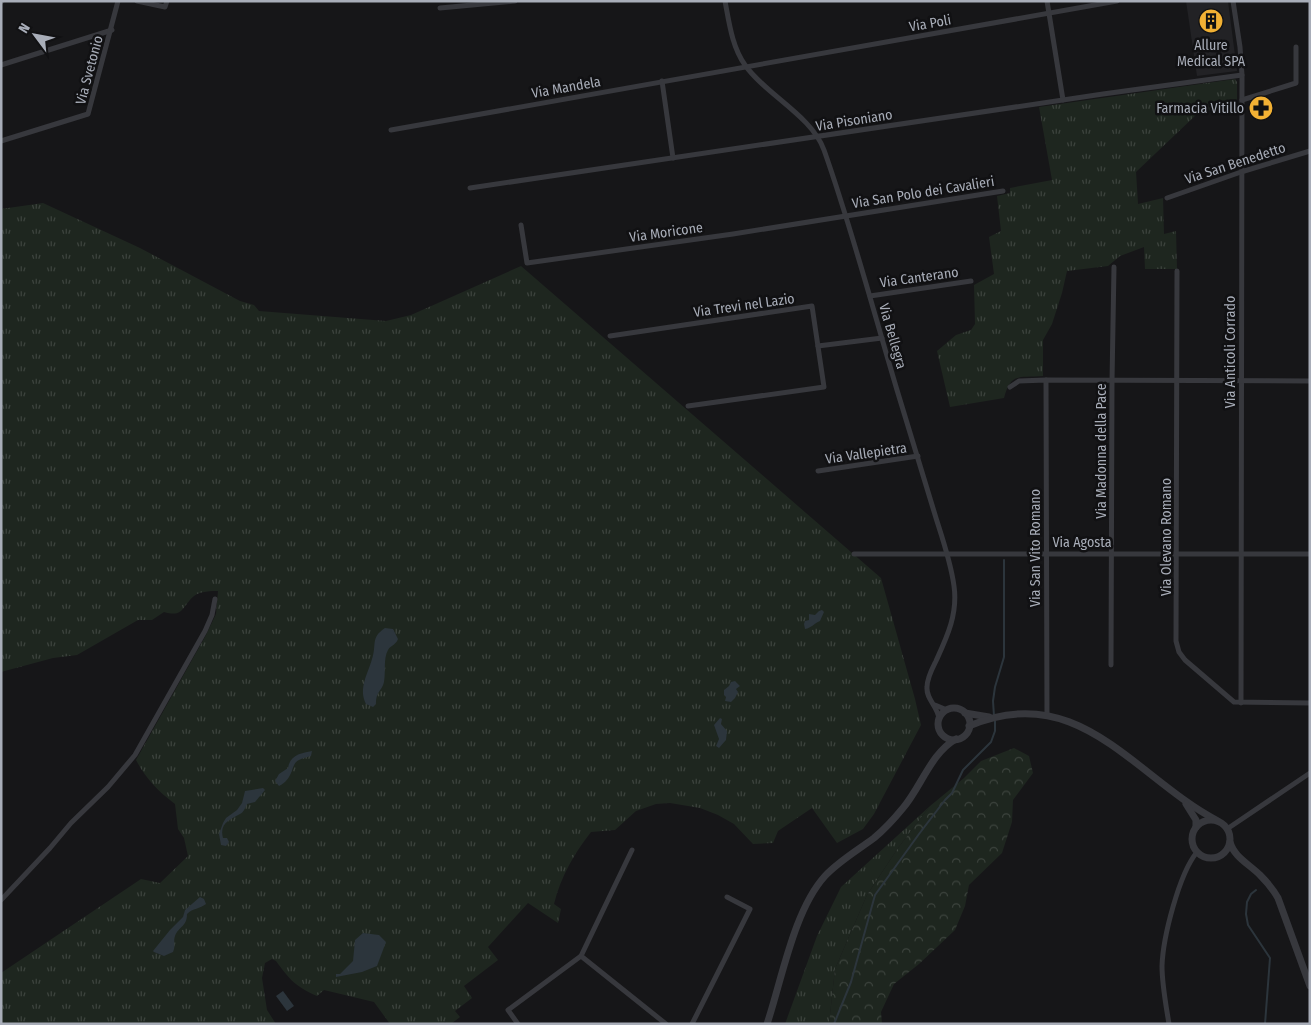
<svg xmlns="http://www.w3.org/2000/svg" width="1311" height="1025" viewBox="0 0 1311 1025" font-family="'Fira Sans Condensed',sans-serif">
  <style>
    .built { fill: #222225 }
    .grass { fill: url(#grass-tufts) }
    .forest { fill: url(#forest-crowns) }
    .water { fill: #2c353c }
    .lines { fill: none; stroke-linecap: round; stroke-linejoin: round }
    .stream { stroke: #2c353c; stroke-width: 2 }
    .minor { stroke: #37383d; stroke-width: 5 }
    .tertiary { stroke: #37383d; stroke-width: 7 }
    .labels { text-anchor: middle; stroke-width: 5; stroke-linejoin: round; paint-order: stroke }
    .street-label { font-size: 14px; fill: #a8adb8; stroke: #111113 }
    .poi-label { font-size: 14px; fill: #a8adb8; stroke: #111113 }
  </style>
  <defs>
    <pattern id="grass-tufts" width="24" height="20" patternUnits="userSpaceOnUse" patternTransform="scale(1.25)"><rect width="24" height="20" fill="#1e261f"/><path d="M3 7l-1-3M5 7V3M7 7l1-3M15 17l-1-3M17 17v-4M19 17l1-3" fill="none" stroke="#3c433d"/></pattern>
    <pattern id="forest-crowns" width="20" height="18" patternUnits="userSpaceOnUse" patternTransform="scale(1.25)"><rect width="20" height="18" fill="#1e261f"/><path d="M2 6a3 3 0 1 1 6 0M12 15a3 3 0 1 1 6 0" fill="none" stroke="#3c433d"/></pattern>
  </defs>
  <rect width="100%" height="100%" fill="#161618"/>
  <path class="built" d="M1186,1H1228L1237,71L1197,76Z"/>
  <g class="grass">
    <path d="M1235,79L1237,82V102L1197,114L1136,172L1138,204L1163,198L1164,234L1176,231L1177,269H1145L1144,247L1120,256L1108,266L1067,271L1062,293L1052,324L1043,340V376C1019,378 1011,372 1004,398L950,407L937,351L956,335L971,330L975,324L974,285L994,274L989,237L1001,231L997,196L1010,193V188L1052,180L1039,107Z"/>
    <path d="M43,203L140,248L240,301L254,305L259,311L386,321L411,315L521,266L881,578L915,699L921,725L874,814L863,829L837,843L812,808L778,831L773,843L753,844L734,824L718,815L700,808L670,803L656,804L636,811L615,830L591,832C574,854 561,876 554,904L561,909L558,923L528,903L488,947L498,960L464,986L472,998L455,1011L460,1017L451,1024H447L445,1022L443,1024H390L374,1002L324,990L317,996C295,986 290,980 276,961L272,959L265,963L262,978L267,1010L276,1024H1V973L141,879L160,883L188,856L184,838L178,829L175,804C158,791 146,779 136,760L206,635L216,614L218,591C211,591 201,591 194,596C182,606 184,618 164,612L152,620H138L77,655L53,658L1,672V209Z"/>
    <path d="M930,806L898,848L867,895L835,969L829,1024H785L817,936L841,887Z"/>
  </g>
  <path class="forest" d="M1014,748L1029,756L1033,773L1013,800L1012,822L1002,853L969,885L965,906L955,930L919,964L894,984L881,1012L882,1024H829L835,969L867,895L898,848L930,806L964,778L981,761Z"/>
  <g class="water">
    <path d="M822,610L824,612L820,621C814,623 812,628 805,629L804,624L805,621L809,620V614L815,615L819,611Z"/>
    <path d="M385,628L393,629L398,639C396,645 391,645 388,650C383,659 386,672 384,682C382,691 376,691 376,704L373,707L366,704C358,688 368,674 372,659C377,645 370,638 385,628Z"/>
    <path d="M735,681L740,686L736,689L738,692L735,698L731,702L725,701L726,697L724,695V690L729,686L731,682Z"/>
    <path d="M720,718L722,719L721,724L727,731L726,740L719,748L716,746L719,739L714,725Z"/>
    <path d="M312,751L311,756C308,757 302,758 299,760C290,764 295,778 279,786L275,781L279,774L288,768C290,755 301,753 312,751Z"/>
    <path d="M263,788L265,790L255,802L247,804C245,808 244,812 240,814C230,820 219,823 223,838H227L229,842L226,846L221,845L219,834L223,823L226,818L237,810L242,803L245,791Z"/>
    <path d="M200,897L204,899L206,904C200,909 193,908 187,914C187,927 179,926 175,936C173,941 176,946 173,952L164,956L154,952L153,951L170,930L183,917L185,910Z"/>
    <path d="M363,933L379,935L386,942L377,966L362,972L336,977V974H340L353,961L355,940Z"/>
    <path d="M283,991L294,1006L287,1011L276,996Z"/>
  </g>
  <g class="lines">
    <g class="stream">
      <path d="M994,716L993,701L995,687L1004,657V560"/>
      <path d="M1256,890L1251,894L1247,902L1246,914L1248,925L1270,958L1265,1024"/>
      <path d="M834,1024L851,982L875,895L919,834L945,800L952,793L963,770L991,742L995,731V721"/>
    </g>
    <g class="minor">
      <path d="M137,1L165,7L167,1"/>
      <path d="M725,1C729,22 732,47 745,65C765,94 812,116 824,150C852,229 873,310 897,390C910,433 923,475 936,518C943,540 951,563 954,586C958,614 947,637 936,661C932,669 927,678 927,687C926,700 938,706 939,719"/>
      <path d="M1047,1L1063,100"/>
      <path d="M1233,1L1240,47L1242,75L1241,703"/>
      <path d="M1,2L2,1"/>
      <path d="M440,8L515,1"/>
      <path d="M1,65L112,30"/>
      <path d="M662,81L673,158"/>
      <path d="M1242,100L1296,83V47"/>
      <path d="M391,130L1117,1"/>
      <path d="M1,141L88,114L118,1"/>
      <path d="M470,188L1103,94L1242,75"/>
      <path d="M1167,198L1241,172L1310,151"/>
      <path d="M521,225L527,263L733,234L1003,191"/>
      <path d="M1177,271L1176,641L1179,652L1185,660L1234,702L1310,703"/>
      <path d="M870,296L971,281"/>
      <path d="M610,336L812,306L824,387L688,406"/>
      <path d="M818,346L882,338"/>
      <path d="M1046,380L1047,716"/>
      <path d="M1010,387L1019,381L1046,380L1310,381"/>
      <path d="M818,471L918,456"/>
      <path d="M854,554H1310"/>
      <path d="M1111,665L1112,381L1114,267"/>
      <path d="M935,705L947,710"/>
      <path d="M1227,829L1310,773"/>
      <path d="M1,900L50,848L71,823L108,787L135,755L205,631L212,615L215,599"/>
      <path d="M581,956L632,850"/>
      <path d="M518,1024L508,1010L581,956L666,1024"/>
      <path d="M692,1024L750,909L727,897"/>
      <path d="M1169,1024C1166,1005 1162,985 1162,966C1163,937 1179,874 1197,852"/>
    </g>
    <g class="tertiary">
      <circle cx="954" cy="724" r="16"/>
      <path d="M965,713L989,717"/>
      <path d="M969,726C1079,679 1134,777 1218,821"/>
      <path d="M1186,804L1196,820V827"/>
      <circle cx="1211" cy="839" r="19"/>
      <path d="M1230,842C1234,857 1249,864 1260,875C1267,882 1273,889 1278,898L1310,986"/>
      <path d="M767,1024C782,979 794,910 825,876C839,861 858,850 874,838C885,829 894,819 903,808C921,787 931,753 956,739"/>
    </g>
  </g>
  <defs>
    <symbol id="building-disc" viewBox="-11 -11 22 22"><circle r="9.5" fill="#f2b134" stroke="#111113"/><path d="M-4-6H4V6H1V3H-1V6H-4ZM-2.5-4.3h1.7v1.8h-1.7ZM.8-4.3h1.7v1.8H.8ZM-2.5-1h1.7V.8h-1.7ZM.8-1h1.7V.8H.8Z" fill="#111"/></symbol>
    <symbol id="pharmacy-disc" viewBox="-11 -11 22 22"><circle r="9.5" fill="#f2b134" stroke="#111113"/><path d="M-2-6h4v4h4v4h-4v4h-4v-4h-4v-4h4Z" fill="#111"/></symbol>
  </defs>
  <g fill-rule="evenodd">
    <use href="#building-disc" x="1197" y="7" width="28" height="28"/>
    <use href="#pharmacy-disc" x="1247" y="94" width="28" height="28"/>
  </g>
  <g class="labels">
    <g class="street-label">
      <text transform="translate(930 23) rotate(-10)" y="5">Via Poli</text>
      <text transform="translate(89 70) rotate(-75)" y="5">Via Svetonio</text>
      <text transform="translate(566 87) rotate(-10)" y="5">Via Mandela</text>
      <text transform="translate(854 120) rotate(-9)" y="5">Via Pisoniano</text>
      <text transform="translate(1235 163) rotate(-18)" y="5">Via San Benedetto</text>
      <text transform="translate(923 192) rotate(-9)" y="5">Via San Polo dei Cavalieri</text>
      <text transform="translate(666 232) rotate(-8)" y="5">Via Moricone</text>
      <text transform="translate(919 277) rotate(-8)" y="5">Via Canterano</text>
      <text transform="translate(744 305) rotate(-8)" y="5">Via Trevi nel Lazio</text>
      <text transform="translate(893 336) rotate(74)" y="5">Via Bellegra</text>
      <text transform="translate(1230 352) rotate(-90)" y="5">Via Anticoli Corrado</text>
      <text transform="translate(1101 451) rotate(-90)" y="5">Via Madonna della Pace</text>
      <text transform="translate(866 453) rotate(-8)" y="5">Via Vallepietra</text>
      <text transform="translate(1166 537) rotate(-90)" y="5">Via Olevano Romano</text>
      <text x="1082" y="547">Via Agosta</text>
      <text transform="translate(1035 548) rotate(-90)" y="5">Via San Vito Romano</text>
    </g>
    <g class="poi-label">
      <text x="1211" y="50">Allure<tspan x="1211" dy="16">Medical SPA</tspan></text>
      <text x="1244" y="113" text-anchor="end">Farmacia Vitillo</text>
    </g>
  </g>
  <rect width="1311" height="1025" fill="none" stroke="#a8adb8" stroke-width="5"/>
  <g transform="translate(35 35) rotate(302)" stroke="#111113" stroke-width="4" paint-order="stroke">
  <path d="M0-4L9 19L0 12L-9 19Z" fill="#a8adb8"/>
  <text y="-8" font-size="14" font-weight="bold" text-anchor="middle" fill="#a8adb8">N</text>
  </g>
</svg>
